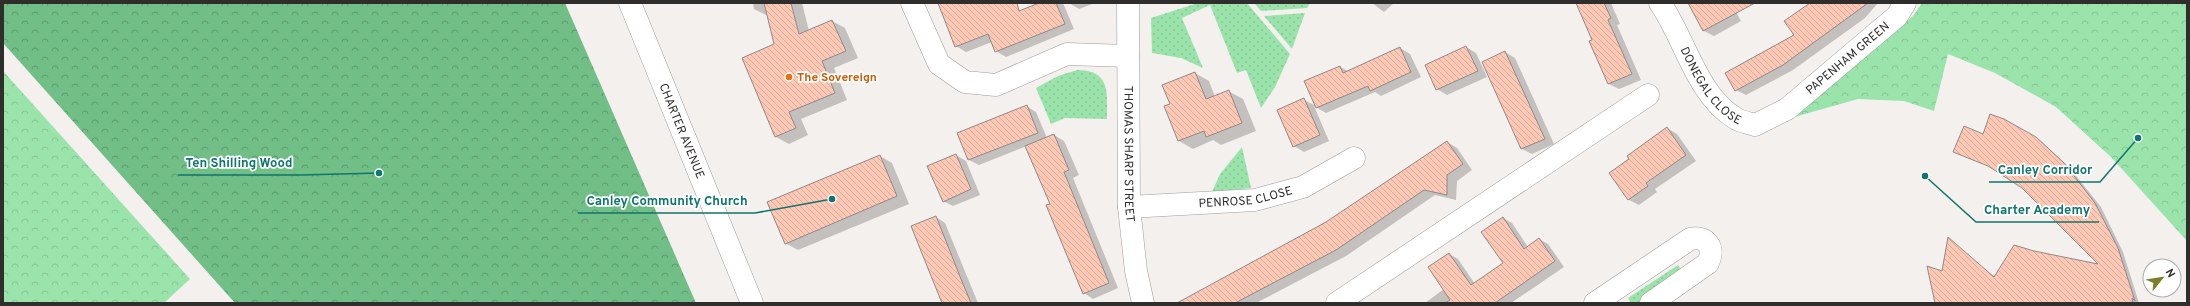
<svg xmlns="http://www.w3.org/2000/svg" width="2190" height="306" viewBox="0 0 2190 306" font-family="Overpass,sans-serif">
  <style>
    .grass { fill: url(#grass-dots) }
    .forest { fill: url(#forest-crowns) }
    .park { fill: url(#park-crowns) }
    .shadow { fill: #0003 }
    .building { fill: url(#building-back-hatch); stroke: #8e8a88 }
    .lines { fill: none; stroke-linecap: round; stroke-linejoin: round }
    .street-casing { stroke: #a09b9a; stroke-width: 23 }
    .secondary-casing { stroke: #a09b9a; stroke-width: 23 }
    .street { stroke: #fff; stroke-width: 22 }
    .secondary { stroke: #fff; stroke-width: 22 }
    .food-dot { fill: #e8710a; stroke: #fff; stroke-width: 1.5 }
    .labels { text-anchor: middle; stroke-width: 3.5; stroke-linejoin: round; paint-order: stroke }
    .street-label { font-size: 12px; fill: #2f2e2d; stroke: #fff }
    .food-label { font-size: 12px; font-weight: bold; fill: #c56008; stroke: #fff; text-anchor: start }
    .leader { fill: none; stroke: #0f766e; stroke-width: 1.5 }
    .callout-dot { fill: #0f766e; stroke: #fff; stroke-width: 1.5 }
    .callout-label { font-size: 13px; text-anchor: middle; font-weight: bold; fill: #0f766e; stroke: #fff; stroke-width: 3.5; stroke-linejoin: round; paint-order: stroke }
  </style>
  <defs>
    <pattern id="grass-dots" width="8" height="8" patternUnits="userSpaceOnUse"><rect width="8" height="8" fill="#9ae4ac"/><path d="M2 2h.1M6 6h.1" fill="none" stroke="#85c494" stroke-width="1.8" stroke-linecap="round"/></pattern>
    <pattern id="forest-crowns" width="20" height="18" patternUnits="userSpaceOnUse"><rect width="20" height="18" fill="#71bf86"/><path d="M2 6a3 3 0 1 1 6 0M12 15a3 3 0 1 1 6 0" fill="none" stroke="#5d9c6e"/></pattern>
    <pattern id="park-crowns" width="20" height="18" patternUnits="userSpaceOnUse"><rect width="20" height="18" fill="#9ae4ac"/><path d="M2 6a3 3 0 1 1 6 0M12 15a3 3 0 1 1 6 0" fill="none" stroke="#85c494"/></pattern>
    <pattern id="building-back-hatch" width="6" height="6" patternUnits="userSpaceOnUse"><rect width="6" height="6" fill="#fec8b5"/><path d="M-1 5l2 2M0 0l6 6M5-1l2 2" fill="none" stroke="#daac9c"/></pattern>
  </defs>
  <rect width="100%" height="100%" fill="#f4f0ee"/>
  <g class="grass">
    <path d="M1198,3H1247L1290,54L1275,87L1261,108L1246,70L1237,73L1210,5L1182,18L1203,68L1181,58L1152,53L1151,18Z"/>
    <path d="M1254,3H1310L1307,8L1261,11Z"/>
    <path d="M1305,13L1292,49L1264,16Z"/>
    <path d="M1077,70C1111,70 1107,93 1107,119L1065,118L1051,124L1036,88L1058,76Z"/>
    <path d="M1242,147L1251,188L1212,192L1220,174Z"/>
    <path d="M1678,265L1684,273L1641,303H1631L1628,298Z"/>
  </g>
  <path class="forest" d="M3,3H565L696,303H235L3,43Z"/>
  <g class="park">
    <path d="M1922,3H2187V241L2111,157L2056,107L1995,73L1948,54L1934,111L1904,101L1858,99L1791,118L1913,16Z"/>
    <path d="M3,71L190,279L164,303H3Z"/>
  </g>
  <g class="shadow">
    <path d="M753,3H802L809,31L832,21L845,28L858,58L834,68L847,100L801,119L808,135L789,144L776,137L743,59L775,45L768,16L754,9Z"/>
    <path d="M938,3H973L985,26L1042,3H1063L1074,29L1006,57L996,51L992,42L966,52L956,46Z"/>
    <path d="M1069,3H1095L1079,9Z"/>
    <path d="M1372,3H1394L1384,12Z"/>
    <path d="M1577,3H1611L1620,24L1617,25L1641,80L1619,89L1609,84L1590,42L1593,40Z"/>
    <path d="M1689,3H1731L1741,21L1714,36L1704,31Z"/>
    <path d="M1811,3H1878L1865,18L1793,70L1746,95L1736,90L1796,35Z"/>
    <path d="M1466,47L1476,53L1487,77L1447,95L1437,89Z"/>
    <path d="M1400,48L1410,54L1421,77L1381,96L1375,92L1326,113L1314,106L1329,141L1304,152L1294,146L1304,100L1316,106L1340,67L1348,71Z"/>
    <path d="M1505,52L1515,58L1554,144L1532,154L1522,149L1484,62Z"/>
    <path d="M1195,73L1209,81L1215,97L1228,91L1243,99L1256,131L1221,145L1213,140L1193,149L1179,141L1171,104Z"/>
    <path d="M1026,106L1036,112L1047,138L1054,135L1064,141L1079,175L1073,178L1118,288L1093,299L1084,293L1051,204L1027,146L979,165L969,160L959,133Z"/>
    <path d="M2004,120L2041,141L2069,167L2101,207L2123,252L2139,303H1936L1948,239L1995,278L2033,252L2101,265L2023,187L1993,168L1954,152L1983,135Z"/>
    <path d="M1667,128L1677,134L1696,161L1655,189L1657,192L1639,205L1629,200L1610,173Z"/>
    <path d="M1447,142L1457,148L1472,170L1457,181L1456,200L1435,195L1346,256L1256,303H1185L1327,223Z"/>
    <path d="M956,155L966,161L980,195L953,206L943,201Z"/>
    <path d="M880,156L892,163L909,204L798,250L785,243Z"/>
    <path d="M936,217L945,223L978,303H943Z"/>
    <path d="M1503,218L1512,223L1528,247L1539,239L1548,244L1564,267L1511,303H1425L1444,289L1449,254L1458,259L1475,284L1504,263Z"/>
  </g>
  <g class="building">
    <path d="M764,3H791L799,34L832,20L846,51L822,61L835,93L789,112L796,128L775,137L742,58L774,44Z"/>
    <path d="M938,3H1017L1019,11L1039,3H1056L1065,24L995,52L988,34L955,47Z"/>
    <path d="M1576,3H1604L1611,18L1608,20L1632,74L1608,84L1589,41L1592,40Z"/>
    <path d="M1688,3H1755L1703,31Z"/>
    <path d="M1810,3H1868L1783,65L1735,91L1725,73L1794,35L1784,21Z"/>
    <path d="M1466,46L1478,71L1436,90L1425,65Z"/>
    <path d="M1400,47L1411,72L1370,91L1368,86L1316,108L1304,81L1340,66L1343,73Z"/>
    <path d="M1505,51L1545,139L1521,149L1482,62Z"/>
    <path d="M1195,72L1206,99L1229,90L1242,123L1206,137L1204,131L1178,141L1164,106L1170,104L1162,85Z"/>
    <path d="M1304,98L1320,135L1293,147L1277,110Z"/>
    <path d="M1027,105L1038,133L968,160L957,133Z"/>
    <path d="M1990,114L2004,119L2036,137L2064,163L2095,203L2118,248L2135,301L2132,298L2133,303H1935L1927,266L1942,271L1948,237L1994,277L2014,245L2034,251L2098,264L2022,188L1988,166L1953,152L1964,126L1983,134Z"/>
    <path d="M1667,127L1686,155L1646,183L1648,186L1628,200L1609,173L1629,159L1627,156Z"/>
    <path d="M1054,134L1069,170L1064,172L1109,283L1083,294L1046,205L1050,204L1025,146Z"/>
    <path d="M1447,141L1463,164L1447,175V195L1424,190L1336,250L1235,303H1177L1326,222Z"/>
    <path d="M956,154L971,189L943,202L927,166Z"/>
    <path d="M880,155L897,196L785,244L767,202Z"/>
    <path d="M936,216L961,279L971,303H942L929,271L911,226Z"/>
    <path d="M1503,217L1524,249L1539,238L1555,261L1495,303H1445L1450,300L1428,267L1449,253L1471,285L1503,263L1481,232Z"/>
  </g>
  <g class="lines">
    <defs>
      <g id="street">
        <path d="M912,3L939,64L965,82L996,85L1067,54L1128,56"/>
        <path id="s1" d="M1128,3L1129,207L1136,271L1143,303"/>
        <path id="s2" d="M1660,3C1685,39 1697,95 1735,118C1741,122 1749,123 1755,125L1787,109L1897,16L1905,3"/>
        <path id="s3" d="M1129,207L1255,200L1303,187L1354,158"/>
        <path d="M1337,303L1648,95"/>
        <path d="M1595,303L1690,239C1707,235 1715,248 1708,263L1651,303"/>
      </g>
      <g id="secondary">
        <path id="s4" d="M630,3L752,303"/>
      </g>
    </defs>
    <use href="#street" class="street-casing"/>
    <use href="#secondary" class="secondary-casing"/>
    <use href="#street" class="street"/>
    <use href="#secondary" class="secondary"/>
  </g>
  <circle class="food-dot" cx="789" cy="77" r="4"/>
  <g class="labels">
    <g class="street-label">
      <text dy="4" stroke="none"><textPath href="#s2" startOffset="275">PAPENHAM GREEN</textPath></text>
      <text dy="4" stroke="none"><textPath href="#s2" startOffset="98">DONEGAL CLOSE</textPath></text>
      <text dy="4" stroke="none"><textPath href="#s4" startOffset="138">CHARTER AVENUE</textPath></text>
      <text dy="4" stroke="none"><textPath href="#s1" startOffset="151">THOMAS SHARP STREET</textPath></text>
      <text dy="4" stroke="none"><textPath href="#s3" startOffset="117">PENROSE CLOSE</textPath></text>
    </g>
    <g class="food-label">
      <text x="797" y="81">The Sovereign</text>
    </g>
  </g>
  <path class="leader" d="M379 173L301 175H178M2138 138L2100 182H1989M832 199L755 213H578M1925 176L1976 222H2099"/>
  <g class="callout-dot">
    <circle cx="379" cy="173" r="4"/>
    <circle cx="2138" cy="138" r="4"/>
    <circle cx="832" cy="199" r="4"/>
    <circle cx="1925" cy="176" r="4"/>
  </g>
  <g class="callout-label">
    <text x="239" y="167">Ten Shilling Wood</text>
    <text x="2045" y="174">Canley Corridor</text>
    <text x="667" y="205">Canley Community Church</text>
    <text x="2037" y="214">Charter Academy</text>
  </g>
  <rect width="2190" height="306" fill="none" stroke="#2f2e2d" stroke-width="8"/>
  <g transform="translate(2162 278) rotate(60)"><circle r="19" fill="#ffffff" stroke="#acabab"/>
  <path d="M0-3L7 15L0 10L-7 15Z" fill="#7a7f2a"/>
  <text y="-6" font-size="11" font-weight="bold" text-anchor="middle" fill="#2f2e2d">N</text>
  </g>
</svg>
